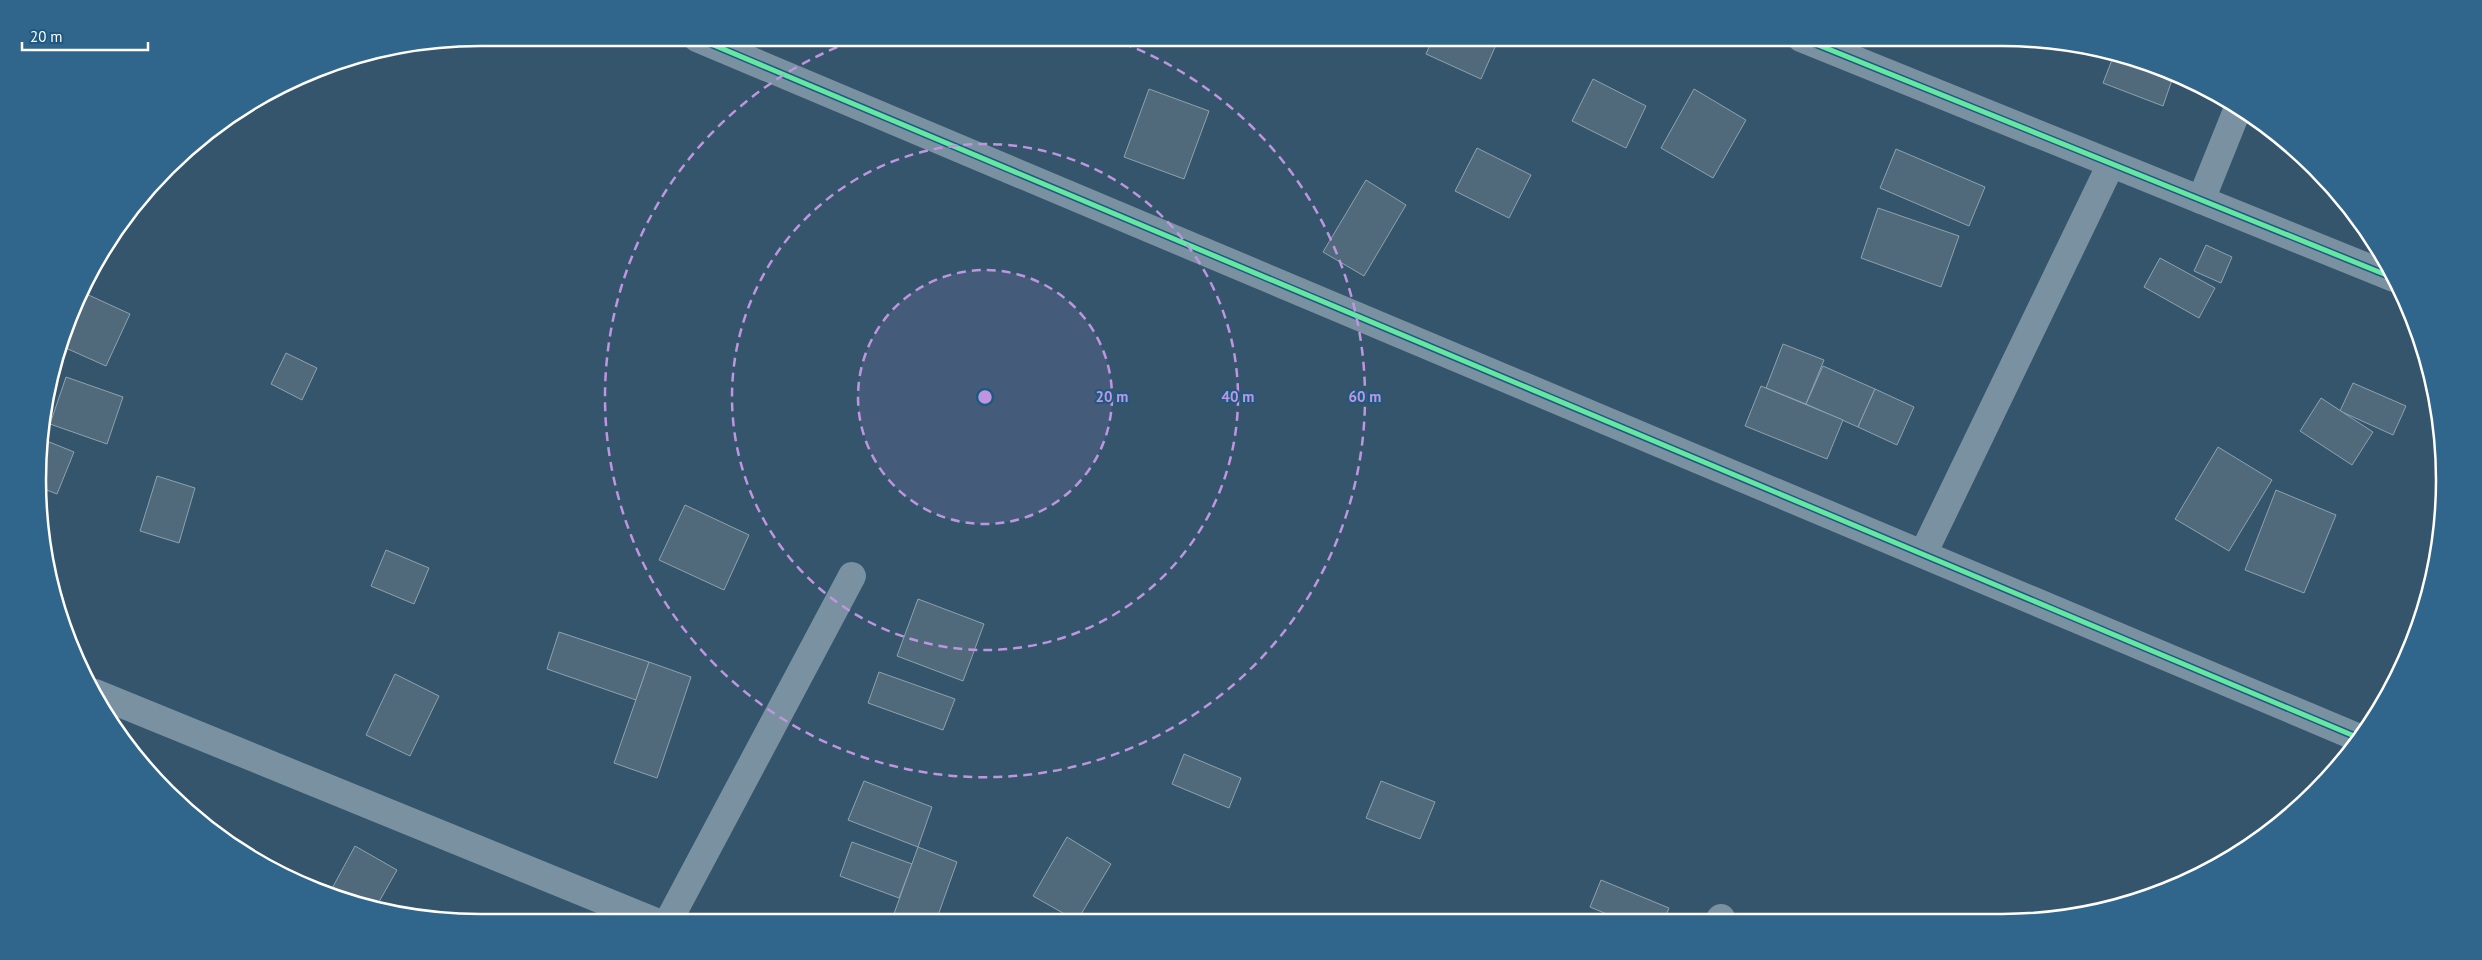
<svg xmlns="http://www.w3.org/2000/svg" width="2482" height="960" viewBox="0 0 2482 960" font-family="'PT Sans',sans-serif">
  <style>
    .building { fill: #506a7c; stroke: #8ea2af }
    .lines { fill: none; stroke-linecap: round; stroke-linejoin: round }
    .street { stroke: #7a91a1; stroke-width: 28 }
    .cycleway-casing { stroke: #1e5981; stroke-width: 8 }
    .cycleway { stroke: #66e7a1; stroke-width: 5 }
    .ring { fill: none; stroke: #bd96df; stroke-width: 2.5; stroke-dasharray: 9 6 }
    .rim { fill: none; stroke: #fff; stroke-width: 2.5 }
    .centre { fill: #bd96df; stroke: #1e5981; stroke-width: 2.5 }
    .ring-label { font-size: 15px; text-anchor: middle; font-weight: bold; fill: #bd96df; stroke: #1e5981; stroke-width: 4; stroke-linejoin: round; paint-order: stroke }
  </style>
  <rect width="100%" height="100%" fill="#34556b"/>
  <g class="building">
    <path d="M1433,38H1499L1481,79L1426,54Z"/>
    <path d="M2115,52L2174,74L2163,106L2103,83Z"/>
    <path d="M1593,79L1646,106L1626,148L1572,121Z"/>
    <path d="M1149,89L1209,111L1184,179L1124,157Z"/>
    <path d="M1694,89L1746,120L1713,178L1661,148Z"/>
    <path d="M1477,148L1531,175L1509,218L1455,191Z"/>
    <path d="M1896,149L1985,187L1969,226L1880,188Z"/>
    <path d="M1366,180L1406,205L1364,276L1323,252Z"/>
    <path d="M1878,208L1959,236L1941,287L1861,258Z"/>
    <path d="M2206,245L2232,257L2221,283L2194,271Z"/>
    <path d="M2160,258L2215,288L2199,318L2144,287Z"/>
    <path d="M82,292L130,314L106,366L59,345Z"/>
    <path d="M1783,344L1824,360L1806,404L1766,388Z"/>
    <path d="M286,353L317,368L302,400L271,384Z"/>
    <path d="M1823,366L1875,389L1858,427L1806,404Z"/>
    <path d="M66,377L123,397L107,444L50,424Z"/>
    <path d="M2353,383L2406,406L2393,435L2340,411Z"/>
    <path d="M1761,386L1843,420L1827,459L1745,426Z"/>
    <path d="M1875,389L1914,407L1897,445L1858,427Z"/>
    <path d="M2321,398L2373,432L2352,465L2300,431Z"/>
    <path d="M42,439L74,452L57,494L44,489Z"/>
    <path d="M2218,447L2272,480L2229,551L2175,519Z"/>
    <path d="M157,476L195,488L179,543L140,531Z"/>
    <path d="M2276,490L2336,515L2304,593L2245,570Z"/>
    <path d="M685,505L749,535L724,590L659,560Z"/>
    <path d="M386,550L429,568L414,604L371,586Z"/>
    <path d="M918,599L984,624L963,681L897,656Z"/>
    <path d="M559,632L649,662L636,700L547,669Z"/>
    <path d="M649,662L691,677L657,778L614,763Z"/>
    <path d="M879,672L955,699L943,730L868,703Z"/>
    <path d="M395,674L439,696L410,756L366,735Z"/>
    <path d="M1184,754L1241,778L1229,808L1172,784Z"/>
    <path d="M864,781L932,807L918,847L848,820Z"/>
    <path d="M1381,781L1435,802L1420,839L1366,818Z"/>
    <path d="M1067,837L1111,864L1077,921L1033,896Z"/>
    <path d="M852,842L912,864L899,898L840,876Z"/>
    <path d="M355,846L397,870L375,909L365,907L329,894Z"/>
    <path d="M918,847L957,862L936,921L891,922Z"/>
    <path d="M1601,880L1669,908L1664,920H1621L1590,907Z"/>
  </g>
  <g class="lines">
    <g class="street">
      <path d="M697,38L2359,738"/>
      <path d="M1801,38L2394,278"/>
      <path d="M2201,200L2238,108"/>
      <path d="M1923,554L2111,164"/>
      <path d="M95,693L656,922"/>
      <path d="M1720,919L1721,918"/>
      <path d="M668,922L852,576"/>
    </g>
    <defs>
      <g id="cycleway">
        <path d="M697,38L2359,738"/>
        <path d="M1801,38L2394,278"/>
      </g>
    </defs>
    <use href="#cycleway" class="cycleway-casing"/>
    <use href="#cycleway" class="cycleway"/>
  </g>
  <circle cx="985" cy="397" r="127" fill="#bd96df" fill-opacity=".12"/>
  <g class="ring">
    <circle cx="985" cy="397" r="127"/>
    <circle cx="985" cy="397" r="253"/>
    <path d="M1109 38A380 380 0 1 1 861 38"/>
  </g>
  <path d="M0 0H2482V960H0ZM480 46H2002A434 434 0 0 1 2436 480V480A434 434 0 0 1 2002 914H480A434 434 0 0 1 46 480V480A434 434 0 0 1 480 46Z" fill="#30668b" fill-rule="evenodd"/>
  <path class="rim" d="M480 46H2002A434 434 0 0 1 2436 480V480A434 434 0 0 1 2002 914H480A434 434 0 0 1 46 480V480A434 434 0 0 1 480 46Z"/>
  <circle cx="985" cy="397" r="8" class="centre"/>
  <g class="ring-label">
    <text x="1112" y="402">20 m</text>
    <text x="1238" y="402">40 m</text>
    <text x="1365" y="402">60 m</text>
  </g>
  <path d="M22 42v8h126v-8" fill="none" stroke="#ffffff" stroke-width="2.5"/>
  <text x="30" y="42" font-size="15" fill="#ffffff" stroke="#1e5981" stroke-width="4" paint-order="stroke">20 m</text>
</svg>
